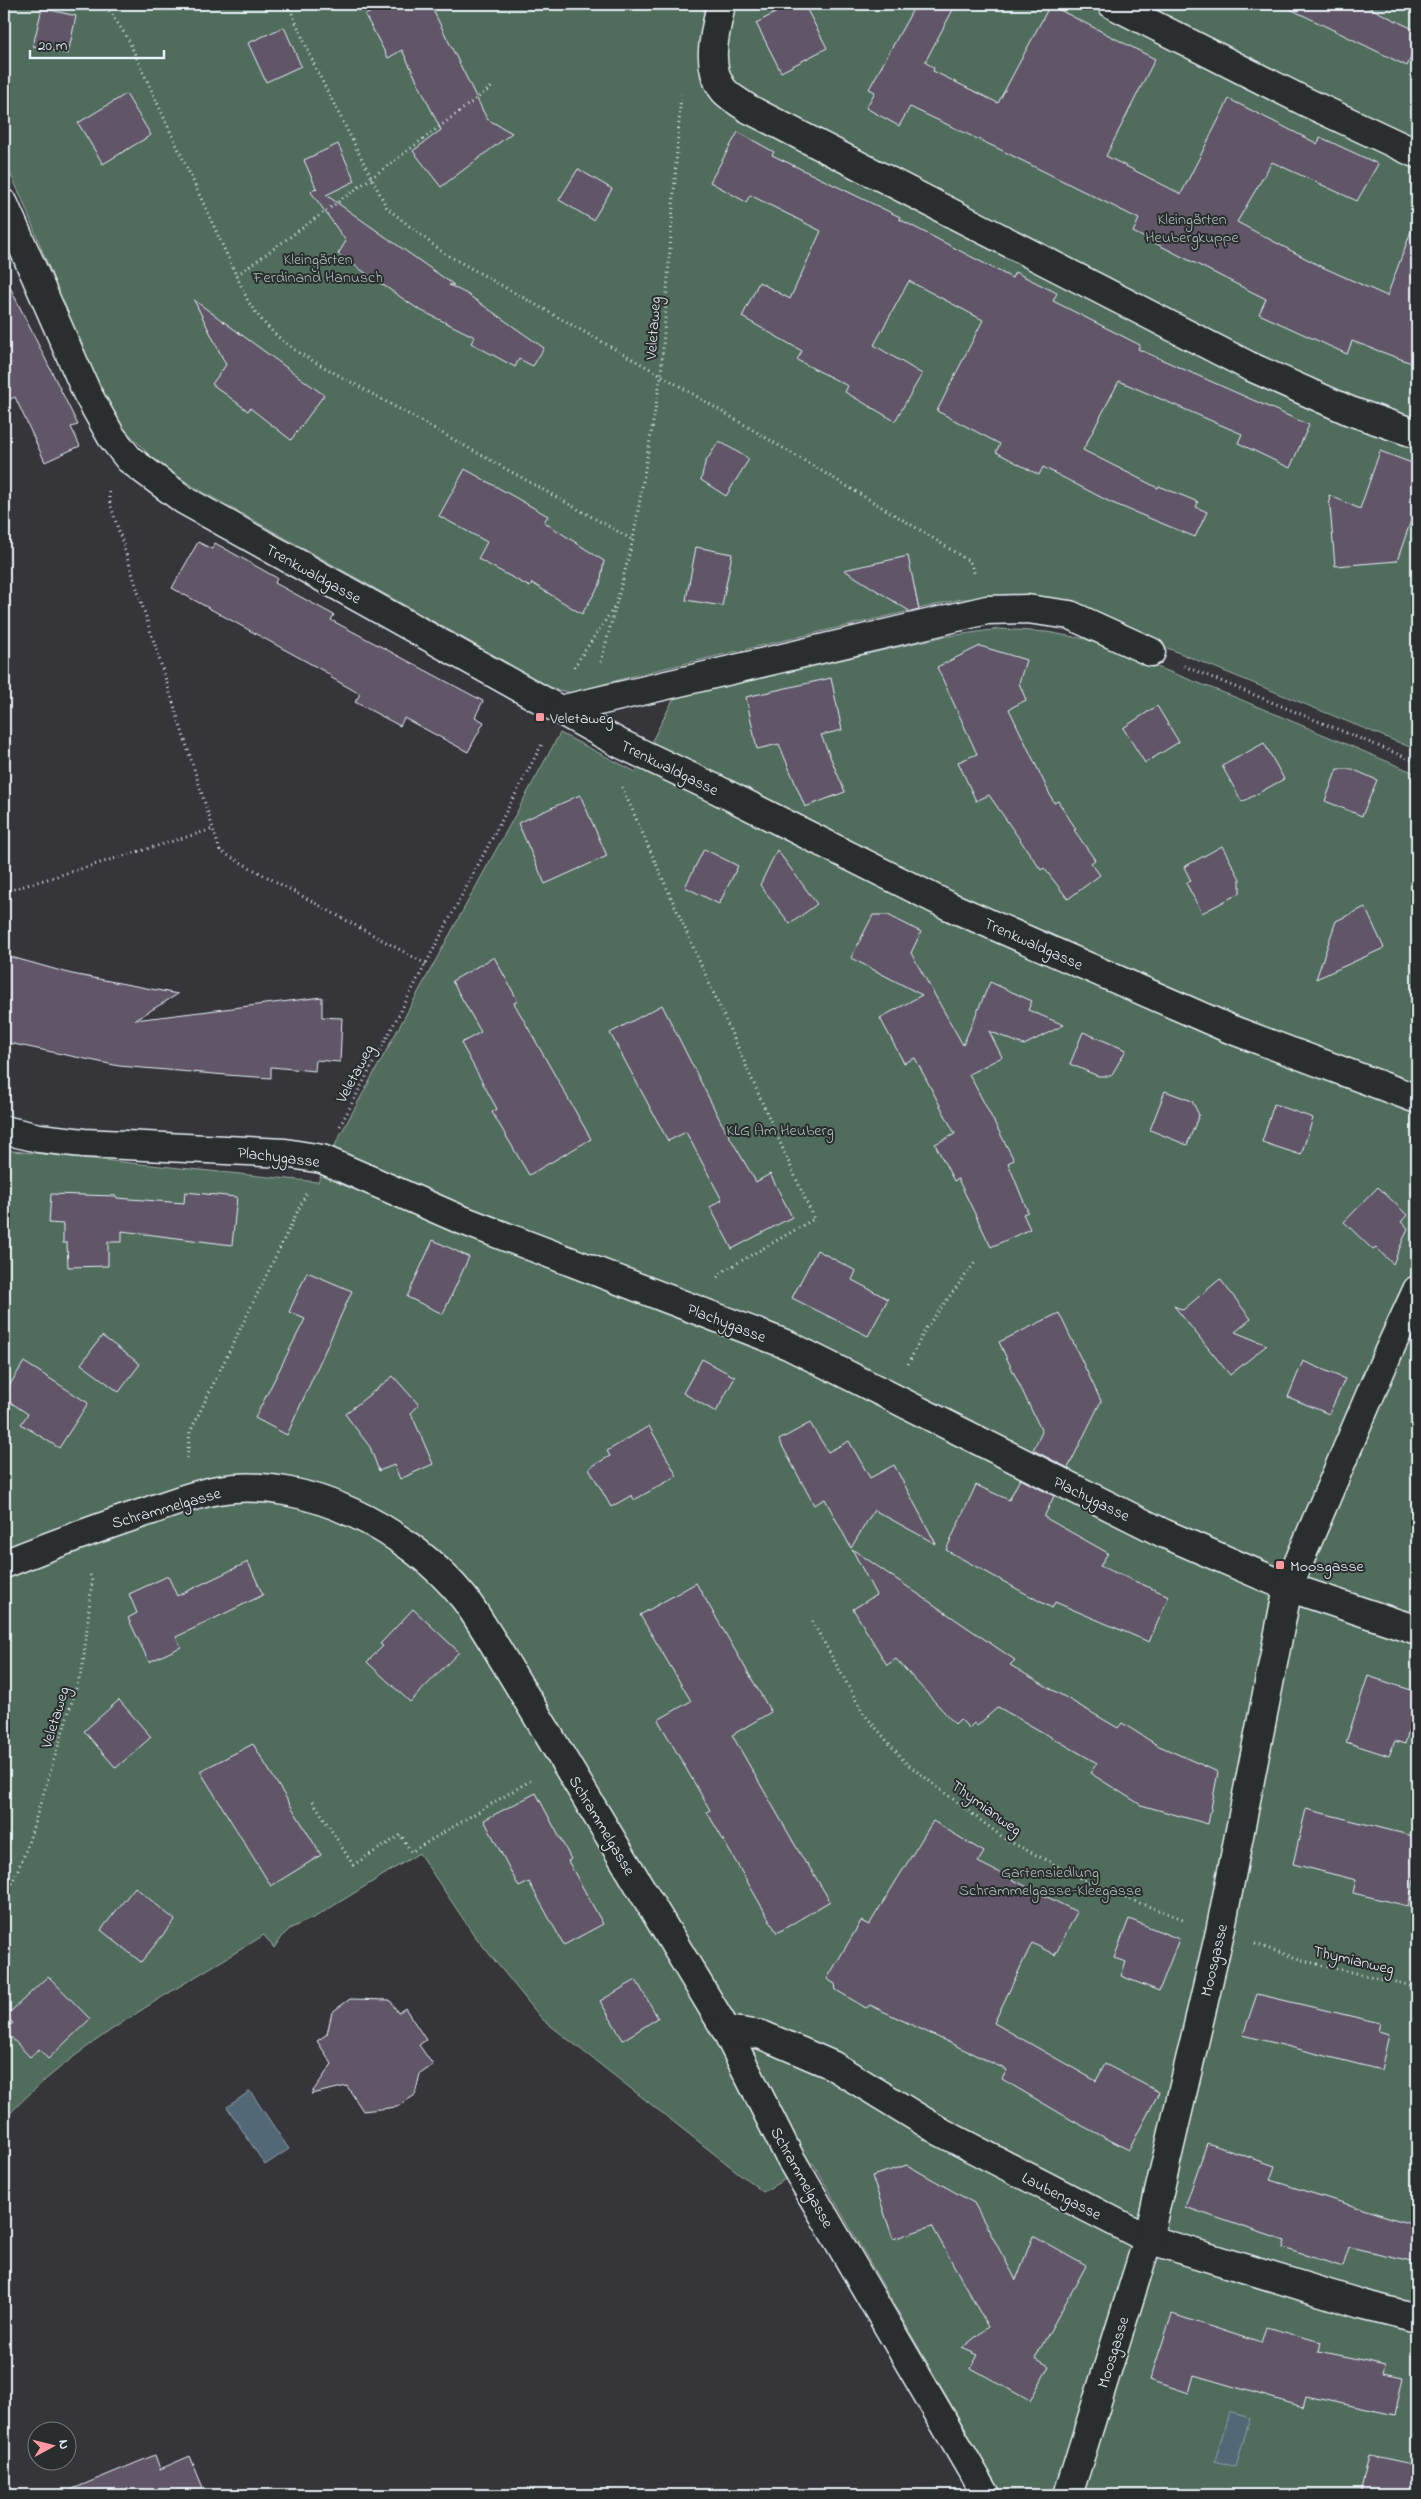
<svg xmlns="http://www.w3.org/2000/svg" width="1421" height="2499" viewBox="0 0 1421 2499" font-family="'Indie Flower',sans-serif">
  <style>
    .green { fill: #506c5c; stroke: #9caeaa }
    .water { fill: #536877; stroke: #8f9fab }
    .building { fill: #605768; stroke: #e8f1f8 }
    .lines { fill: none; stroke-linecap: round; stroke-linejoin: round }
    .minor-casing { stroke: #e8f1f8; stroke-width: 31 }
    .path { stroke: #e8f1f8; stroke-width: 3; stroke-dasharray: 1 4; stroke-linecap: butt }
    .minor { stroke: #2a2d2e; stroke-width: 28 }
    .poi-dot { fill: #ff9aa2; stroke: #2a2d2e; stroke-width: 2 }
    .labels { text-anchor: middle; stroke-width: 4; stroke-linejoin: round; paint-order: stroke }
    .park-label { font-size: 16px; fill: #abbcba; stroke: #2a2d2e }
    .street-label { font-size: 16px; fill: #e8f1f8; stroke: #2a2d2e }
    .poi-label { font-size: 16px; fill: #e8f1f8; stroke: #2a2d2e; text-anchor: start }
  </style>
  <rect width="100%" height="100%" fill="#35353a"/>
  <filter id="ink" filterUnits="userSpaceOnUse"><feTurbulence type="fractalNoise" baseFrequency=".02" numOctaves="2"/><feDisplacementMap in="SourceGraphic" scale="10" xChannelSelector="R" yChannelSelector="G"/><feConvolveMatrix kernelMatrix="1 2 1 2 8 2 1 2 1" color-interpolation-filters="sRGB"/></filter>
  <g filter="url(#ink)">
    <g class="green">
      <path d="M4,4H1417V750L1155,643L1002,598L961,599L640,674L572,693L554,689L196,488L156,462L120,424L92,377L22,199L4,160Z"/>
      <path d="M999,629L1047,632L1085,639L1237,698L1417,774V2495H1003L813,2163L763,2192L542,2019L474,1935L419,1853L317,1916L291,1928L281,1937L274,1948L264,1935C178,1989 72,2044 4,2120V1148L13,1151L318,1182L339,1137L560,733L636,772L674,698L942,637Z"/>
    </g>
    <g class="water">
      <path d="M250,2091L289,2149L265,2165L227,2107Z"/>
      <path d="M1229,2412L1250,2418L1236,2467L1215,2461Z"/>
    </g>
    <g class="building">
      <path d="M387,4H430L487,119L512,133L441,187L413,151L441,130L402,50L388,58L365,15Z"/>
      <path d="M792,4H804L827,48L781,72L756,23Z"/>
      <path d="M916,4H956L925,62L934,68L933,71L998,103L1050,5L1155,59L1106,156L1181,194L1229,99L1318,144L1320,137L1378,164L1357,201L1272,162L1237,222L1320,266L1387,296L1413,226L1417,227V365L1352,341L1347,354L1259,314L1266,299L1133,232L1139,219L999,149L910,107L899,126L866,108L875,92L869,89Z"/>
      <path d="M1280,4H1362L1417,31V44L1407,66Z"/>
      <path d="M42,8L76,16L68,54L33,46Z"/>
      <path d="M284,27L301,66L266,82L248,43Z"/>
      <path d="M126,94L151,135L103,164L78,123Z"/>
      <path d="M738,132L774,152L772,155L900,217L899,219L1012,278L1015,272L1057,293L1053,301L1140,345L1138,349L1309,425L1290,468L1238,443L1242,434L1119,381L1083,450L1158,488L1159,486L1198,502L1196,507L1207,512L1195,537L1110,502L1043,467L1039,475L996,452L1000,444L996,442L937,411L983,320L909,281L874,345L922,374L895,421L845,392L848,386L797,360L802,351L742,317L759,282L790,299L821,231L750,195L746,202L710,182Z"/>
      <path d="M338,144L355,181L326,195L454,285H449L467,294L544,348L533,366L519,359L515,367L471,343L475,337L418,309L338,254L346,241L311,192L315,188L317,190L304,160Z"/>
      <path d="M578,169L612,189L593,220L559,200Z"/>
      <path d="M4,275L78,425L71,427L80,446L45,462L15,397L4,402Z"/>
      <path d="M194,300L324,395L291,440L250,408L248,411L212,384L226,365Z"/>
      <path d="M719,441L749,459L726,496L701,480L705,463Z"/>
      <path d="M1380,451L1417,465V503L1397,561L1335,566L1329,495L1360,509Z"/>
      <path d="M465,469L548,516L544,522L604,561L600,584L582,614L532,583L530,587L478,559L487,542L439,516Z"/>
      <path d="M198,542L212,549L215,543L277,578L275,583L334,615L331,620L483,701L475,717L484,722L468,752L404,718L400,726L355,702L360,694L330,677L331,675L172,588Z"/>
      <path d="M696,547L732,554L722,606L686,600Z"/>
      <path d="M908,556L919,610L911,612L844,570Z"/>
      <path d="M980,646L1026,660L1019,683L1026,700L1009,709L1054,803L1058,801L1076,829L1074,830L1095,860L1091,863L1100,875L1068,899L1044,868L1041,870L989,795L976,801L958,762L977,754L937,667Z"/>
      <path d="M831,678L842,730L821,735L845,792L805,807L779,744L757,749L746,697Z"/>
      <path d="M1157,706L1179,742L1145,763L1123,728Z"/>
      <path d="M1264,743L1284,779L1242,802L1222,766Z"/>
      <path d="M1337,769H1352L1377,780L1362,816L1325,801Z"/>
      <path d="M580,795L607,856L545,884L518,823Z"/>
      <path d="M1222,846L1240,879V893L1202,913L1186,883L1191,881L1184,867Z"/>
      <path d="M704,849L738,866L719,904L685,887Z"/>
      <path d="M777,850L817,904L790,924L760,885Z"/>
      <path d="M1365,907L1384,948L1316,979L1336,921Z"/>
      <path d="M873,915H888L921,932L911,953L963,1045L990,982L1032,1001L1028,1010L1064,1025L1024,1045L989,1031L1002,1057L969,1074L1014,1160L1008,1163L1028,1212L1023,1214L1030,1229L991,1247L958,1179L954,1181L935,1144L955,1134L915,1058L904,1063L880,1018L922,995L851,958Z"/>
      <path d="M4,955L72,974L178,994L135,1020L322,997V1017L342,1018L340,1062L316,1060L315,1071L271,1067V1078L226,1075L119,1066L4,1042Z"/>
      <path d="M494,957L518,1001L514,1003L591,1139L529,1175L492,1112L497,1109L461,1043L481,1032L452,981Z"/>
      <path d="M662,1005L721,1122L756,1182L770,1174L792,1217L732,1249L710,1207L722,1200L686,1132L668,1141L610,1033Z"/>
      <path d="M1083,1032L1126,1050L1111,1076H1098L1070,1064Z"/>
      <path d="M1165,1091L1192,1101L1199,1115L1187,1145L1150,1130Z"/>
      <path d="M1274,1104L1313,1118L1301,1155L1262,1142Z"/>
      <path d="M1378,1187L1407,1215L1401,1222L1408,1228L1393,1264L1376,1248L1373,1250L1344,1222Z"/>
      <path d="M185,1192L237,1197L232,1245L122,1231V1242H108V1266L68,1267L67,1243H63V1224L49,1223L51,1194L116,1196L117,1198L184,1203Z"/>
      <path d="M433,1240L469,1257L443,1314L407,1297Z"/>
      <path d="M817,1250L856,1271L852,1280L888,1299L868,1336L792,1298Z"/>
      <path d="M307,1272L352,1291L287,1435L255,1418L305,1319L289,1312Z"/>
      <path d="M1220,1279L1251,1319L1235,1332L1267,1345L1230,1375L1174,1306L1183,1310Z"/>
      <path d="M1059,1313L1101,1401L1068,1468L1033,1450L1042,1432L999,1342Z"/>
      <path d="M102,1336L140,1364L119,1392L81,1364Z"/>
      <path d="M702,1359L735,1377L716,1412L683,1393Z"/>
      <path d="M1303,1361L1345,1379L1329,1414L1288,1397Z"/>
      <path d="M24,1362L88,1403L59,1448L21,1424L28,1414L4,1398V1394Z"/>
      <path d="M393,1376L419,1405L411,1413L433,1464L400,1479L394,1465L379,1471L370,1447L345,1414Z"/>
      <path d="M810,1423L828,1452L849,1441L870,1478L894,1465L936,1544L874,1510L851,1548L825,1499L814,1505L779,1440Z"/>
      <path d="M649,1426L677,1476L634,1500L632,1495L611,1507L589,1468L610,1456L607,1451Z"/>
      <path d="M1020,1479L1054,1496L1044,1517L1108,1553L1100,1566L1169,1596L1149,1642L1055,1602L1052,1608L946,1550L976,1485L1009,1500Z"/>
      <path d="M852,1549L1015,1660L1010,1665L1118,1728L1122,1723L1157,1745L1218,1772L1208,1824L1141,1805L1090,1773L1097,1763L998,1707L977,1726L974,1723L969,1728L960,1719L955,1724L896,1659L887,1665L853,1609L876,1595Z"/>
      <path d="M248,1562L263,1595L176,1637L181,1647L149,1662L128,1618L137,1613L129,1594L168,1576L177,1596Z"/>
      <path d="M696,1583L771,1712L732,1735L806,1864L807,1863L830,1901L777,1933L707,1812L710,1810L658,1720L691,1701L640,1615Z"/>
      <path d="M413,1609L459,1652L410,1702L367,1662L383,1646L380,1644Z"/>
      <path d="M1368,1676L1417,1692V1703L1405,1744L1395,1741L1389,1756L1346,1742Z"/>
      <path d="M119,1700L151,1737L116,1768L84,1731Z"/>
      <path d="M253,1744L321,1855L271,1886L200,1771Z"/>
      <path d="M536,1793L571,1859L568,1861L603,1924L564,1945L529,1882L519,1887L484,1820Z"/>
      <path d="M1306,1809L1417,1837V1868L1408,1906L1353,1893L1356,1880L1293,1864Z"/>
      <path d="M933,1821L984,1852L978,1862L1077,1912L1055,1955L1032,1943L994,2023L1096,2081L1105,2064L1159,2092L1129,2150L1075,2122L1002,2079L1007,2070L870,2005L866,2008L836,1990L835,1984L827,1979L861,1921L869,1925Z"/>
      <path d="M135,1887L175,1920L141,1962L101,1930Z"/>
      <path d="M1129,1919L1179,1939L1159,1991L1121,1976L1126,1962L1114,1958Z"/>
      <path d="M48,1976L90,2019L48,2059L39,2049L30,2057L5,2031L13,2023L6,2016Z"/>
      <path d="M636,1980L658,2018L623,2040L600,2001Z"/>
      <path d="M1257,1994L1380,2023L1378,2031L1389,2034L1381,2070L1243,2035Z"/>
      <path d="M350,1999L390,2000L398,2013L405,2008L426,2040L419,2045L433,2065L420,2074L415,2095L397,2107L363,2111L347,2086L311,2094L332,2064L317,2041L327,2034L332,2012Z"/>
      <path d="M1207,2143L1275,2166L1270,2180L1417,2226V2262L1349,2247L1343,2267L1283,2248L1285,2241L1185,2207Z"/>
      <path d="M907,2165L974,2203L1016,2280L1033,2236L1086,2266L1035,2358L1049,2366L1030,2401L971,2368L978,2355L962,2348L988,2327L932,2226L893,2239L872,2176Z"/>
      <path d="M1172,2314L1261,2343L1266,2327L1321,2342L1319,2351L1386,2365L1384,2373L1403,2377L1395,2415L1306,2396L1303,2407L1194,2375L1189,2393L1150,2380Z"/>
      <path d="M155,2455L160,2469L190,2456L206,2495H58Z"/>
      <path d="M1369,2455L1417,2465V2495H1360Z"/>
    </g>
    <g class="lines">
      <defs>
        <g id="minor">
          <path d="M721,4C716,31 705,63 722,88C727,96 739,102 747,108L1249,366L1350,411L1417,434"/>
          <path d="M1112,4L1304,101L1417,154"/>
          <path d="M4,204L87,393L111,436L129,459L184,500L619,743L716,789L949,906L1230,1029L1417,1099"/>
          <path d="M560,710L987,610L1027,609L1070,615L1151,652"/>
          <path d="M4,1130L39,1138L84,1143L285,1153L322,1159L457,1218L788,1345L1163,1533L1288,1587L1417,1630"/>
          <path d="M4,1564C52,1545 100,1527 149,1511C172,1503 195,1494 218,1490C306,1475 410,1531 464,1598C474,1611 482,1625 491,1639L726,2030L789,2156L986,2495"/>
          <path d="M726,2030L762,2035L832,2065L941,2132L1148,2239L1361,2304L1417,2318"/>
          <path d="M1068,2495L1148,2239L1220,1932L1288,1587L1388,1353L1417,1290"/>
        </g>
      </defs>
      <use href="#minor" class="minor-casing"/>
      <g class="path">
        <path d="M102,4L107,7L128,39L248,301C262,324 278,338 299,353L633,540"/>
        <path d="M288,4L316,69L387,208L442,252L661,375L925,533L970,562L975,575"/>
        <path d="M237,275L370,179L492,87"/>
        <path d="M109,492V500L220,851L426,964"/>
        <path d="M601,662L633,540L661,375L681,94"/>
        <path d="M1184,666L1417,762"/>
        <path d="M574,667L615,606"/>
        <path d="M622,787L814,1219L722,1272L717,1278"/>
        <path d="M4,892L213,829"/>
        <path d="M340,1126L543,742"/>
        <path d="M908,1364L926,1328L976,1261"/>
        <path d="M187,1458L190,1432L306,1194"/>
        <path d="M812,1621L864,1714L906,1763L1005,1839L1104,1890L1183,1919"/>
        <path d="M313,1801L353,1865L401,1835L411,1852L533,1779"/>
        <path d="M4,1902L25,1853L83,1666L92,1581L89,1571"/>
        <path d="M1255,1944L1308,1962L1417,1987"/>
      </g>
      <use href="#minor" class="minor"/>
    </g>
  </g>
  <g class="poi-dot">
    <rect x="535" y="712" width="10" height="10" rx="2.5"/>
    <rect x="1275" y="1560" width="10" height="10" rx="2.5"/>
  </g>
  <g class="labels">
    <g class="park-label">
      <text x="1192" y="224">Kleingärten<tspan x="1192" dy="18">Heubergkuppe</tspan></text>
      <text x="318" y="264">Kleingärten<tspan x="318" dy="18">Ferdinand Hanusch</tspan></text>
      <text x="780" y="1135">KLG Am Heuberg</text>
      <text x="1050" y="1877">Gartensiedlung<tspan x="1050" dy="18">Schrammelgasse-Kleegasse</tspan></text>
    </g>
    <g class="street-label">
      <text transform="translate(652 328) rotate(-86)" y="6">Veletaweg</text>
      <text transform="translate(314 573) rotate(29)" y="6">Trenkwaldgasse</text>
      <text transform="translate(670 767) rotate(26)" y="6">Trenkwaldgasse</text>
      <text transform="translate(1034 943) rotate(24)" y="6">Trenkwaldgasse</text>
      <text transform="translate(354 1073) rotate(-62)" y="6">Veletaweg</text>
      <text transform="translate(279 1156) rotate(7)" y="6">Plachygasse</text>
      <text transform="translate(727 1322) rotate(21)" y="6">Plachygasse</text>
      <text transform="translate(1092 1498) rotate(26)" y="6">Plachygasse</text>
      <text transform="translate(166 1507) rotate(-16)" y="6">Schrammelgasse</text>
      <text transform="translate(54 1717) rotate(-73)" y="6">Veletaweg</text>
      <text transform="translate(987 1807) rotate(36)" y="6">Thymianweg</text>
      <text transform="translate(603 1825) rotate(59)" y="6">Schrammelgasse</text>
      <text transform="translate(1354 1959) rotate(13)" y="6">Thymianweg</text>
      <text transform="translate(1213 1960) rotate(-77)" y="6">Moosgasse</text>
      <text transform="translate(803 2177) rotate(61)" y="6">Schrammelgasse</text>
      <text transform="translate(1062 2195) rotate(27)" y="6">Laubengasse</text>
      <text transform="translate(1112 2352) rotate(-73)" y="6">Moosgasse</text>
    </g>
    <g class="poi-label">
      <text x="550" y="723">Veletaweg</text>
      <text x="1290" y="1571">Moosgasse</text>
    </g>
  </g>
  <rect width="1421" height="2499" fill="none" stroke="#2a2d2e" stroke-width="20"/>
  <rect x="10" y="10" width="1401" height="2479" fill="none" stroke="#e8f1f8" stroke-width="2" filter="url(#ink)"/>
  <g transform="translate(52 2446) rotate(83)"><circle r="24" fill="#2a2d2e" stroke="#767b7f"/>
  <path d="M0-4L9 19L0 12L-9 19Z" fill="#ff9aa2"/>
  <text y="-8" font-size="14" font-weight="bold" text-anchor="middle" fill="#e8f1f8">N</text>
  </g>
  <path d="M30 50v8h134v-8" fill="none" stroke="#e8f1f8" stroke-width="2.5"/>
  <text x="38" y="50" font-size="15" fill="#e8f1f8" stroke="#2a2d2e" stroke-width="4" paint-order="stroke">20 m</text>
</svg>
